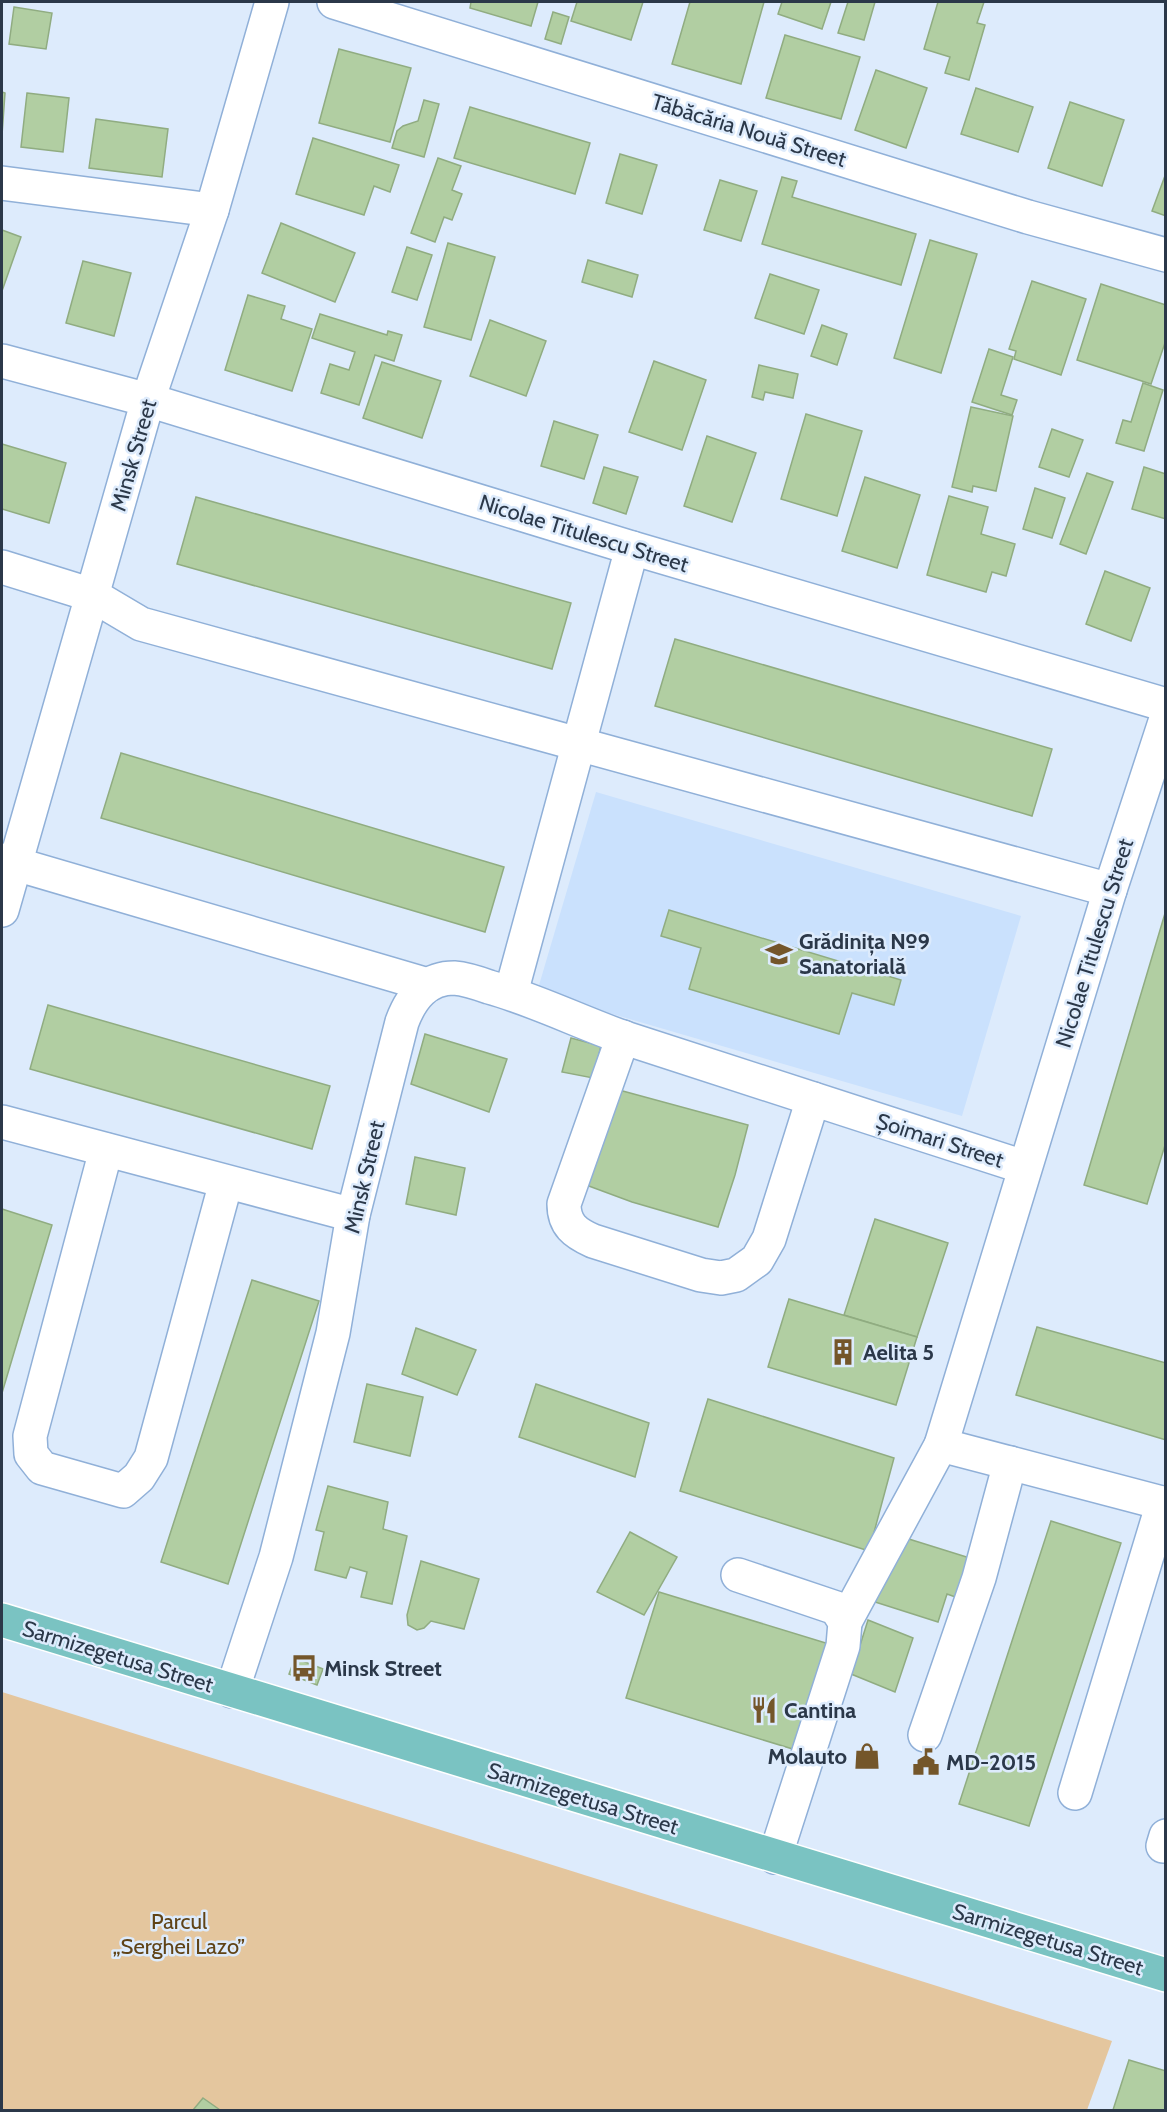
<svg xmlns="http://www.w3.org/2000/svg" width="1167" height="2112" viewBox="0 0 1167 2112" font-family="Cabin,sans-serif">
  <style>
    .built { fill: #cae1fd }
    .green { fill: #e4c69e }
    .building { fill: #b1cea2; stroke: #90ac81; stroke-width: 1.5 }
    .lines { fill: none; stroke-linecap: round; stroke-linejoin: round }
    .minor-casing { stroke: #90b0d8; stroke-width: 36 }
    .major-casing { stroke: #fff; stroke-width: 36 }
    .minor { stroke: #fff; stroke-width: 33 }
    .major { stroke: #7ac3c2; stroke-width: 33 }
    .labels { text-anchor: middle; stroke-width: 5; stroke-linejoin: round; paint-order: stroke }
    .street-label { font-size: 22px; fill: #2b3849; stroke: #ddebfc }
    .poi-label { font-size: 22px; font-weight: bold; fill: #2b3849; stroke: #ddebfc; text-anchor: start }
    .park-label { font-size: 22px; fill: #604316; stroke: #ddebfc }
  </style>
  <rect width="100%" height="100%" fill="#ddebfc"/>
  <path class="built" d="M596,792L1021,916L962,1116L537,992Z"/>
  <path class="green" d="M2,1692L1112,2041L1087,2110H2Z"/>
  <g class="building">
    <path d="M471,2H538L531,26L470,8Z"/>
    <path d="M577,2H643L631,40L571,21Z"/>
    <path d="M690,2H764L741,84L672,64Z"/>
    <path d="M782,2H831L822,29L778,14Z"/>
    <path d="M848,2H875L864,40L838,33Z"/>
    <path d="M938,2H984L977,23L985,25L969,80L945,73L950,57L924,49Z"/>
    <path d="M14,7L52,13L46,49L9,44Z"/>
    <path d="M553,12L569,17L561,44L545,39Z"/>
    <path d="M785,35L860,57L841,119L766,98Z"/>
    <path d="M339,49L411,68L390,142L319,123Z"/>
    <path d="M876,70L927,88L906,148L855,130Z"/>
    <path d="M976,88L1033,107L1018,152L961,134Z"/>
    <path d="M2,92L5,93L2,135Z"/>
    <path d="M27,93L69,98L63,152L21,147Z"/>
    <path d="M424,100L439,104L424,157L392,148L397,131L403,126L418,121Z"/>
    <path d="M1070,102L1124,120L1102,186L1048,168Z"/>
    <path d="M470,107L590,143L575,194L454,158Z"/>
    <path d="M96,119L168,129L162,177L89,168Z"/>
    <path d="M313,138L399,165L390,192L374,186L364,215L296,194Z"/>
    <path d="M620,154L657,165L642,214L606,203Z"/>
    <path d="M438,158L461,166L452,190L462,194L452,220L444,217L435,242L411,233Z"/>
    <path d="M1166,173V216L1152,211Z"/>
    <path d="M782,177L797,181L792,197L916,234L901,285L762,244Z"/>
    <path d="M720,180L757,191L741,241L704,230Z"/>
    <path d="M281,223L355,253L335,302L262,273Z"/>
    <path d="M2,230L21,237L2,291Z"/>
    <path d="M930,240L977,254L941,373L894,358Z"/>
    <path d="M448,243L495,257L471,340L424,327Z"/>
    <path d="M407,247L432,255L417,300L392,292Z"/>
    <path d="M588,260L638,275L632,297L582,282Z"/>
    <path d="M83,261L131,273L114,336L66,323Z"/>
    <path d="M770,274L819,290L804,334L755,318Z"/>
    <path d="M1032,281L1086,299L1061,375L1014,359L1016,351L1009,349Z"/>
    <path d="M1101,284L1166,305V340L1151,384L1077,360Z"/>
    <path d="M248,295L285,306L281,319L312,329L292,391L225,370Z"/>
    <path d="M320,314L387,335L388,331L402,335L394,361L375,355L359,405L321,393L330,364L349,370L355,352L312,338Z"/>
    <path d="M490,320L546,341L526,396L470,376Z"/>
    <path d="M822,325L847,334L837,365L811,356Z"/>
    <path d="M989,349L1013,357L1001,395L1017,400L1012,415L972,402Z"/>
    <path d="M654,361L706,380L682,450L629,432Z"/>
    <path d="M382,362L441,381L422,438L363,418Z"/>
    <path d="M759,365L798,374L793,398L765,392L763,400L752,397Z"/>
    <path d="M1143,383L1163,390L1144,451L1116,443L1123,420L1131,422Z"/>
    <path d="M971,407L1013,416L996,491L973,486L972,492L952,487Z"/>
    <path d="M806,414L862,431L837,516L781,499Z"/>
    <path d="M554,421L598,435L584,479L541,466Z"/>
    <path d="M1052,429L1083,440L1069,477L1039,467Z"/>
    <path d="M707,436L756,453L732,522L684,506Z"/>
    <path d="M2,444L66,463L49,523L2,509Z"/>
    <path d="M604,467L638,477L626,514L593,503Z"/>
    <path d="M1144,467L1166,474V519L1132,509Z"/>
    <path d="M1087,473L1113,482L1086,554L1060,544Z"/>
    <path d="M865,477L920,495L897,568L842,551Z"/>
    <path d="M1035,488L1065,498L1052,538L1023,529Z"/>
    <path d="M949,496L988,507L981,534L1015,544L1006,576L992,572L986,592L927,575Z"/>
    <path d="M196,497L571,603L552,669L177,564Z"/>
    <path d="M1105,571L1150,588L1131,641L1086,624Z"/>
    <path d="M675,639L1052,749L1032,816L655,706Z"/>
    <path d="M121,753L504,867L485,932L101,818Z"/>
    <path d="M669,910L901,980L894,1005L852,993L839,1034L689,989L701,948L661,936Z"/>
    <path d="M1166,910V1142L1147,1204L1084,1185Z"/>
    <path d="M48,1005L330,1086L312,1149L30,1069Z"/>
    <path d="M425,1034L507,1059L489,1112L411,1084Z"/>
    <path d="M571,1038L601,1046L593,1078L562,1072Z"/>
    <path d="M608,1087L748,1125L735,1175L718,1227L632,1202L578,1182Z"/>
    <path d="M415,1157L465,1168L456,1215L406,1204Z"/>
    <path d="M2,1209L52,1225L2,1393Z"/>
    <path d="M875,1219L948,1243L917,1337L844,1315Z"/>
    <path d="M252,1280L319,1301L228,1584L161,1562Z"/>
    <path d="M789,1299L917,1337L896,1405L768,1367Z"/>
    <path d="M1037,1327L1166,1363V1440L1016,1395Z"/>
    <path d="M416,1328L476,1350L457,1395L402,1374Z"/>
    <path d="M367,1384L423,1397L410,1456L354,1442Z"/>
    <path d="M536,1384L649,1423L635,1477L519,1437Z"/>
    <path d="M708,1399L894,1458L869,1551L680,1491Z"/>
    <path d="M328,1486L388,1502L383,1529L407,1536L392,1604L361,1597L367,1572L350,1567L346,1578L315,1570L324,1532L316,1530Z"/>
    <path d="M1051,1521L1121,1543L1029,1826L959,1804Z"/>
    <path d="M630,1532L677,1557L644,1615L597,1592Z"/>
    <path d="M896,1535L973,1559L961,1599L947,1594L938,1622L872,1601Z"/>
    <path d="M421,1561L479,1579L464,1629L431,1621L424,1628L417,1630L408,1625L407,1615Z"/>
    <path d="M659,1592L829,1644L796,1750L626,1698Z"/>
    <path d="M868,1620L913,1638L895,1692L851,1674Z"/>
    <path d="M295,1658L323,1669L317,1685L289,1674Z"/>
    <path d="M1129,2060L1166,2071V2110H1113Z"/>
    <path d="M203,2098L220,2110H193Z"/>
  </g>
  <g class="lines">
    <defs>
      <g id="minor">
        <path d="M334,2L1028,217L1166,255"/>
        <path d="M2,183L212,210"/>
        <path d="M2,361L148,400L632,548L1166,705"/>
        <path d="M2,567L92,595L141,624L1110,890"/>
        <path d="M2,860L428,985"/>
        <path d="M2,910L148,400L212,210L272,2"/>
        <path d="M511,993L632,548"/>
        <path d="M623,1037L564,1204C564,1225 575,1233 593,1241L701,1275L721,1278L736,1275L757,1260L769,1239L813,1099"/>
        <path d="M2,1122L353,1215"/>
        <path d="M106,1150L30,1436L31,1454L42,1468L123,1491L139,1477L151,1458L226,1182"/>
        <path d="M941,1445L1166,1504"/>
        <path d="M738,1575L836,1608L845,1622L843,1646L775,1857"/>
        <path d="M845,1622L941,1445L1110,890L1166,719"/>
        <path d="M232,1691L276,1557L333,1333L353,1215L402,1022C411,998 426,978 454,978C466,979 478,983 489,987C536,1000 579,1022 625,1038C758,1082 891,1124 1024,1167"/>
        <path d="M925,1735L979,1578L1010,1463"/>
        <path d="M1075,1793L1163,1503"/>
        <path d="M1163,1846L1166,1836"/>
      </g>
      <path id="major" d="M2,1620L1166,1975"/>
    </defs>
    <use href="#minor" class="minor-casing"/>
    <use href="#major" class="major-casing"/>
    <use href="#minor" class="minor"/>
    <use href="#major" class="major"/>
  </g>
  <defs>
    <symbol id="school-bare" viewBox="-9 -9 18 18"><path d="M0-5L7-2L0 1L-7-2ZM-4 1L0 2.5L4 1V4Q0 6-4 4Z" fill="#74562a" stroke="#ddebfc" stroke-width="2.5" paint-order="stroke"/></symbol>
    <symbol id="building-bare" viewBox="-9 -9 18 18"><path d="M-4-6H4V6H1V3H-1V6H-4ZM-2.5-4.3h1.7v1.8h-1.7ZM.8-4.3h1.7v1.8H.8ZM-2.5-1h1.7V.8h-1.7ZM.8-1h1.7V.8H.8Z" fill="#74562a" stroke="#ddebfc" stroke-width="2.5" paint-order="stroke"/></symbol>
    <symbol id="bus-bare" viewBox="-9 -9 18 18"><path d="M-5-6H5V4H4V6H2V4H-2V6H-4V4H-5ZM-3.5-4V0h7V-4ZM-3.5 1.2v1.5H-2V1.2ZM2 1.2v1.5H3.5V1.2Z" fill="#74562a" stroke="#ddebfc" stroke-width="2.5" paint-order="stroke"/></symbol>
    <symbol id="restaurant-bare" viewBox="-9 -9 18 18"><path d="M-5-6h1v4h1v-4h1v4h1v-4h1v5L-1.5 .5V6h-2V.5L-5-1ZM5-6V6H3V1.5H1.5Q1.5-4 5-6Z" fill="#74562a" stroke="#ddebfc" stroke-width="2.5" paint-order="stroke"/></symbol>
    <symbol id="shop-bare" viewBox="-9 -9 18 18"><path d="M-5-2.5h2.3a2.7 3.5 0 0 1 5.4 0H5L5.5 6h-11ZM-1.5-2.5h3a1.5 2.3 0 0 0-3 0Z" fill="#74562a" stroke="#ddebfc" stroke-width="2.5" paint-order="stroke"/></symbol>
    <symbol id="civic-bare" viewBox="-9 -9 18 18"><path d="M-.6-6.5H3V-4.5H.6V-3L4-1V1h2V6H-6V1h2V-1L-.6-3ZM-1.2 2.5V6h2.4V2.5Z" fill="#74562a" stroke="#ddebfc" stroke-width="2.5" paint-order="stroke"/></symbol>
  </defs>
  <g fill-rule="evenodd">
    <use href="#school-bare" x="760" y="935" width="38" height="38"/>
    <use href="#building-bare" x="824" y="1333" width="38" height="38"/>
    <use href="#bus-bare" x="285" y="1649" width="38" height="38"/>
    <use href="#restaurant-bare" x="745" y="1691" width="38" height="38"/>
    <use href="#shop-bare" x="848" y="1737" width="38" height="38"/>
    <use href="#civic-bare" x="907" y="1743" width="38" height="38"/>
  </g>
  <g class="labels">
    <g class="street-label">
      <text transform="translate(749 130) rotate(17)" y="8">Tăbăcăria Nouă Street</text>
      <text transform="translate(133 455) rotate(-74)" y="8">Minsk Street</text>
      <text transform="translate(584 533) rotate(17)" y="8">Nicolae Titulescu Street</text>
      <text transform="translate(1094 943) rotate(-73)" y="8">Nicolae Titulescu Street</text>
      <text transform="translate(940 1140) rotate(18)" y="8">Șoimari Street</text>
      <text transform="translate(364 1177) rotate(-77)" y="8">Minsk Street</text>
      <text transform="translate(118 1656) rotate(17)" y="8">Sarmizegetusa Street</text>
      <text transform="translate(583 1798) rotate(17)" y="8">Sarmizegetusa Street</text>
      <text transform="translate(1048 1939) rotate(17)" y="8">Sarmizegetusa Street</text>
    </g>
    <g class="poi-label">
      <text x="799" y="949">Grădinița №9<tspan x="799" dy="25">Sanatorială</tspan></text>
      <text x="863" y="1360">Aelita 5</text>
      <text x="324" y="1676">Minsk Street</text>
      <text x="784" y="1718">Cantina</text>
      <text x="847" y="1764" text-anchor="end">Molauto</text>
      <text x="946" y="1770">MD-2015</text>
    </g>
    <g class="park-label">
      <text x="179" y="1929">Parcul<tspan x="179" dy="25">„Serghei Lazo”</tspan></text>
    </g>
  </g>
  <rect width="1167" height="2112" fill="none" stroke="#2b3849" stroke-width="6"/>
</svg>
